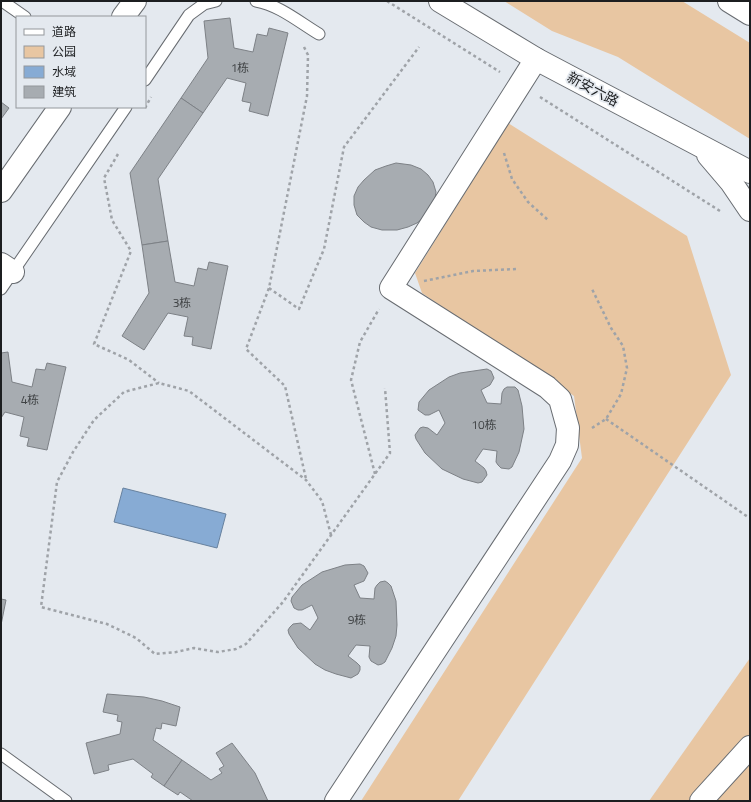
<svg xmlns="http://www.w3.org/2000/svg" width="751" height="802" viewBox="0 0 751 802" font-family="'Titillium Web','Noto Sans SC',sans-serif">
  <style>
    .green { fill: #e8c6a2 }
    .water { fill: #87abd4; stroke: #67819e }
    .building { fill: #a7acb1; stroke: #7d8186 }
    .lines { fill: none; stroke-linecap: round; stroke-linejoin: round }
    .lane-casing { stroke: #686c71; stroke-width: 13 }
    .street-casing { stroke: #686c71; stroke-width: 24 }
    .primary-casing { stroke: #686c71; stroke-width: 24 }
    .highway-casing { stroke: #686c71; stroke-width: 24 }
    .path { stroke: #9fa3a8; stroke-width: 2.5; stroke-dasharray: 3 3; stroke-linecap: butt }
    .lane { stroke: #fff; stroke-width: 11 }
    .street { stroke: #fff; stroke-width: 22 }
    .primary { stroke: #fff; stroke-width: 22 }
    .highway { stroke: #fff; stroke-width: 22 }
    .labels { text-anchor: middle; stroke-width: 3.5; stroke-linejoin: round; paint-order: stroke }
    .number-label { font-size: 12px; fill: #3f4244 }
    .street-label { font-size: 14px; fill: #1c1e20; stroke: #e4e9ef }
  </style>
  <rect width="100%" height="100%" fill="#e4e9ef"/>
  <g class="green">
    <path d="M504,1H682L750,43V139L618,57L552,31Z"/>
    <path d="M508,123L687,236L731,375L458,801H361L582,458L574,396L422,293L415,273Z"/>
    <path d="M750,658V801H649Z"/>
  </g>
  <path class="water" d="M123,488L226,514L217,548L114,522Z"/>
  <g class="building">
    <path d="M230,18L234,48L253,52L257,34L267,36L269,28L288,33L268,116L249,111L251,103L242,101L246,83L227,78L203,113L181,98L208,58L204,21Z"/>
    <path d="M181,98L203,113L158,179L168,241L142,245L130,173Z"/>
    <path d="M1,102L9,108L1,119Z"/>
    <path d="M396,163L411,165L421,169L428,175L433,182L436,192L434,205L427,215L417,223L408,227L397,230H382L371,227L364,222L357,215L354,205V196L358,187L364,180L375,170L386,166Z"/>
    <path d="M168,241L175,282L194,286L198,268L207,270L209,262L228,266L211,349L192,345L193,337L184,336L188,317L168,313L144,350L122,336L149,293L142,245Z"/>
    <path d="M8,352L12,382L32,387L36,369L45,370L47,363L66,367L47,450L27,446L29,438L20,436L24,417L5,412L1,418V353Z"/>
    <path d="M487,369L491,371L494,378L490,385L481,390L487,403L501,404L502,393L504,389L507,387H515L518,390L522,406L524,429L519,452L512,467L509,469L501,468L498,465L496,462L497,451L483,449L475,461L484,468L486,471L487,475L482,482L478,483L463,479L442,469L425,453L416,439L415,435L420,428L423,427L428,428L437,435L445,423L439,410L429,415H425L418,410L419,402L429,390L449,377L460,373Z"/>
    <path d="M360,564L364,566L368,573L364,581L354,585L360,598L374,599L375,588L377,585L380,582L385,581L388,583L391,586L396,601L397,625L396,636L392,648L385,662L382,664L378,665L371,661L369,657L370,646L356,645L348,656L357,663L360,666V670L358,674L351,678L336,674L325,670L315,664L298,648L289,634L288,630L290,627L293,624L301,623L310,630L318,618L312,605L302,610H298L294,608L291,601L292,597L302,585L322,572L345,565Z"/>
    <path d="M1,599L6,600L1,625Z"/>
    <path d="M107,694L144,697L162,701L180,707L176,726L162,723L161,729L156,728L153,740L182,760L164,786L151,777L153,774L133,759L108,765L109,770L94,774L86,743L120,734L122,722L117,721L118,715L103,712Z"/>
    <path d="M232,743L255,773L268,801H193L180,792L178,795L164,786L182,760L211,780L222,773L219,769L224,766L216,753Z"/>
  </g>
  <g class="lines">
    <defs>
      <g id="lane">
        <path d="M2,1L25,17"/>
        <path d="M256,1C279,5 299,22 319,34"/>
        <path d="M145,80L189,15L204,4L216,1"/>
        <path d="M1,289L126,107"/>
        <path d="M1,754L66,801"/>
      </g>
      <g id="street">
        <path d="M123,17L135,1"/>
        <path d="M1,191L60,107"/>
        <path d="M1,264L13,272"/>
        <path d="M336,801L560,461L567,445L568,428L560,399L547,387L391,288L536,59"/>
      </g>
      <g id="primary">
        <path d="M440,1L536,59L750,172"/>
        <path d="M729,1L750,14"/>
        <path d="M708,155L731,182L750,210"/>
      </g>
      <path id="highway" d="M701,801L750,747"/>
    </defs>
    <use href="#lane" class="lane-casing"/>
    <use href="#street" class="street-casing"/>
    <use href="#primary" class="primary-casing"/>
    <use href="#highway" class="highway-casing"/>
    <g class="path">
      <path d="M387,1L500,72"/>
      <path d="M304,47L308,55L307,96L269,288L246,349L285,386L306,479"/>
      <path d="M540,97L720,211"/>
      <path d="M145,108L151,97"/>
      <path d="M504,153L512,179L528,202L548,220"/>
      <path d="M118,154L104,178L112,220L131,251L94,344L129,360L159,383"/>
      <path d="M424,281L473,271L516,269"/>
      <path d="M269,288L299,309L324,249L344,147L419,47"/>
      <path d="M606,419L748,517"/>
      <path d="M592,428L606,419L621,394L627,368L623,346L611,328L592,289"/>
      <path d="M375,474L351,380L360,342L379,309"/>
      <path d="M331,535L322,501L306,480L189,391L159,383L124,392L94,420L73,452L57,482L41,607L107,624L136,638L155,654L176,652L194,648L218,652L236,649L246,644L283,602L390,453L385,388"/>
    </g>
    <use href="#lane" class="lane"/>
    <use href="#street" class="street"/>
    <use href="#primary" class="primary"/>
    <use href="#highway" class="highway"/>
  </g>
  <g class="labels">
    <g class="number-label">
      <text x="240" y="72">1栋</text>
      <text x="182" y="307">3栋</text>
      <text x="30" y="404">4栋</text>
      <text x="484" y="429">10栋</text>
      <text x="357" y="624">9栋</text>
    </g>
    <g class="street-label">
      <text transform="translate(593 89) rotate(28)" y="5">新安六路</text>
    </g>
  </g>
  <rect width="751" height="802" fill="none" stroke="#1c1e20" stroke-width="4"/>
  <rect x="16" y="16" width="130" height="92" fill="#e4e9ef" stroke="#94989c"/>
  <rect x="24" y="29" width="20" height="6" fill="#ffffff" stroke="#94989c"/>
  <text x="52" y="36" font-size="12" fill="#1c1e20">道路</text>
  <rect x="24" y="46" width="20" height="12" fill="#e8c6a2" stroke="#94989c"/>
  <text x="52" y="56" font-size="12" fill="#1c1e20">公园</text>
  <rect x="24" y="66" width="20" height="12" fill="#87abd4" stroke="#94989c"/>
  <text x="52" y="76" font-size="12" fill="#1c1e20">水域</text>
  <rect x="24" y="86" width="20" height="12" fill="#a7acb1" stroke="#94989c"/>
  <text x="52" y="96" font-size="12" fill="#1c1e20">建筑</text>
</svg>
